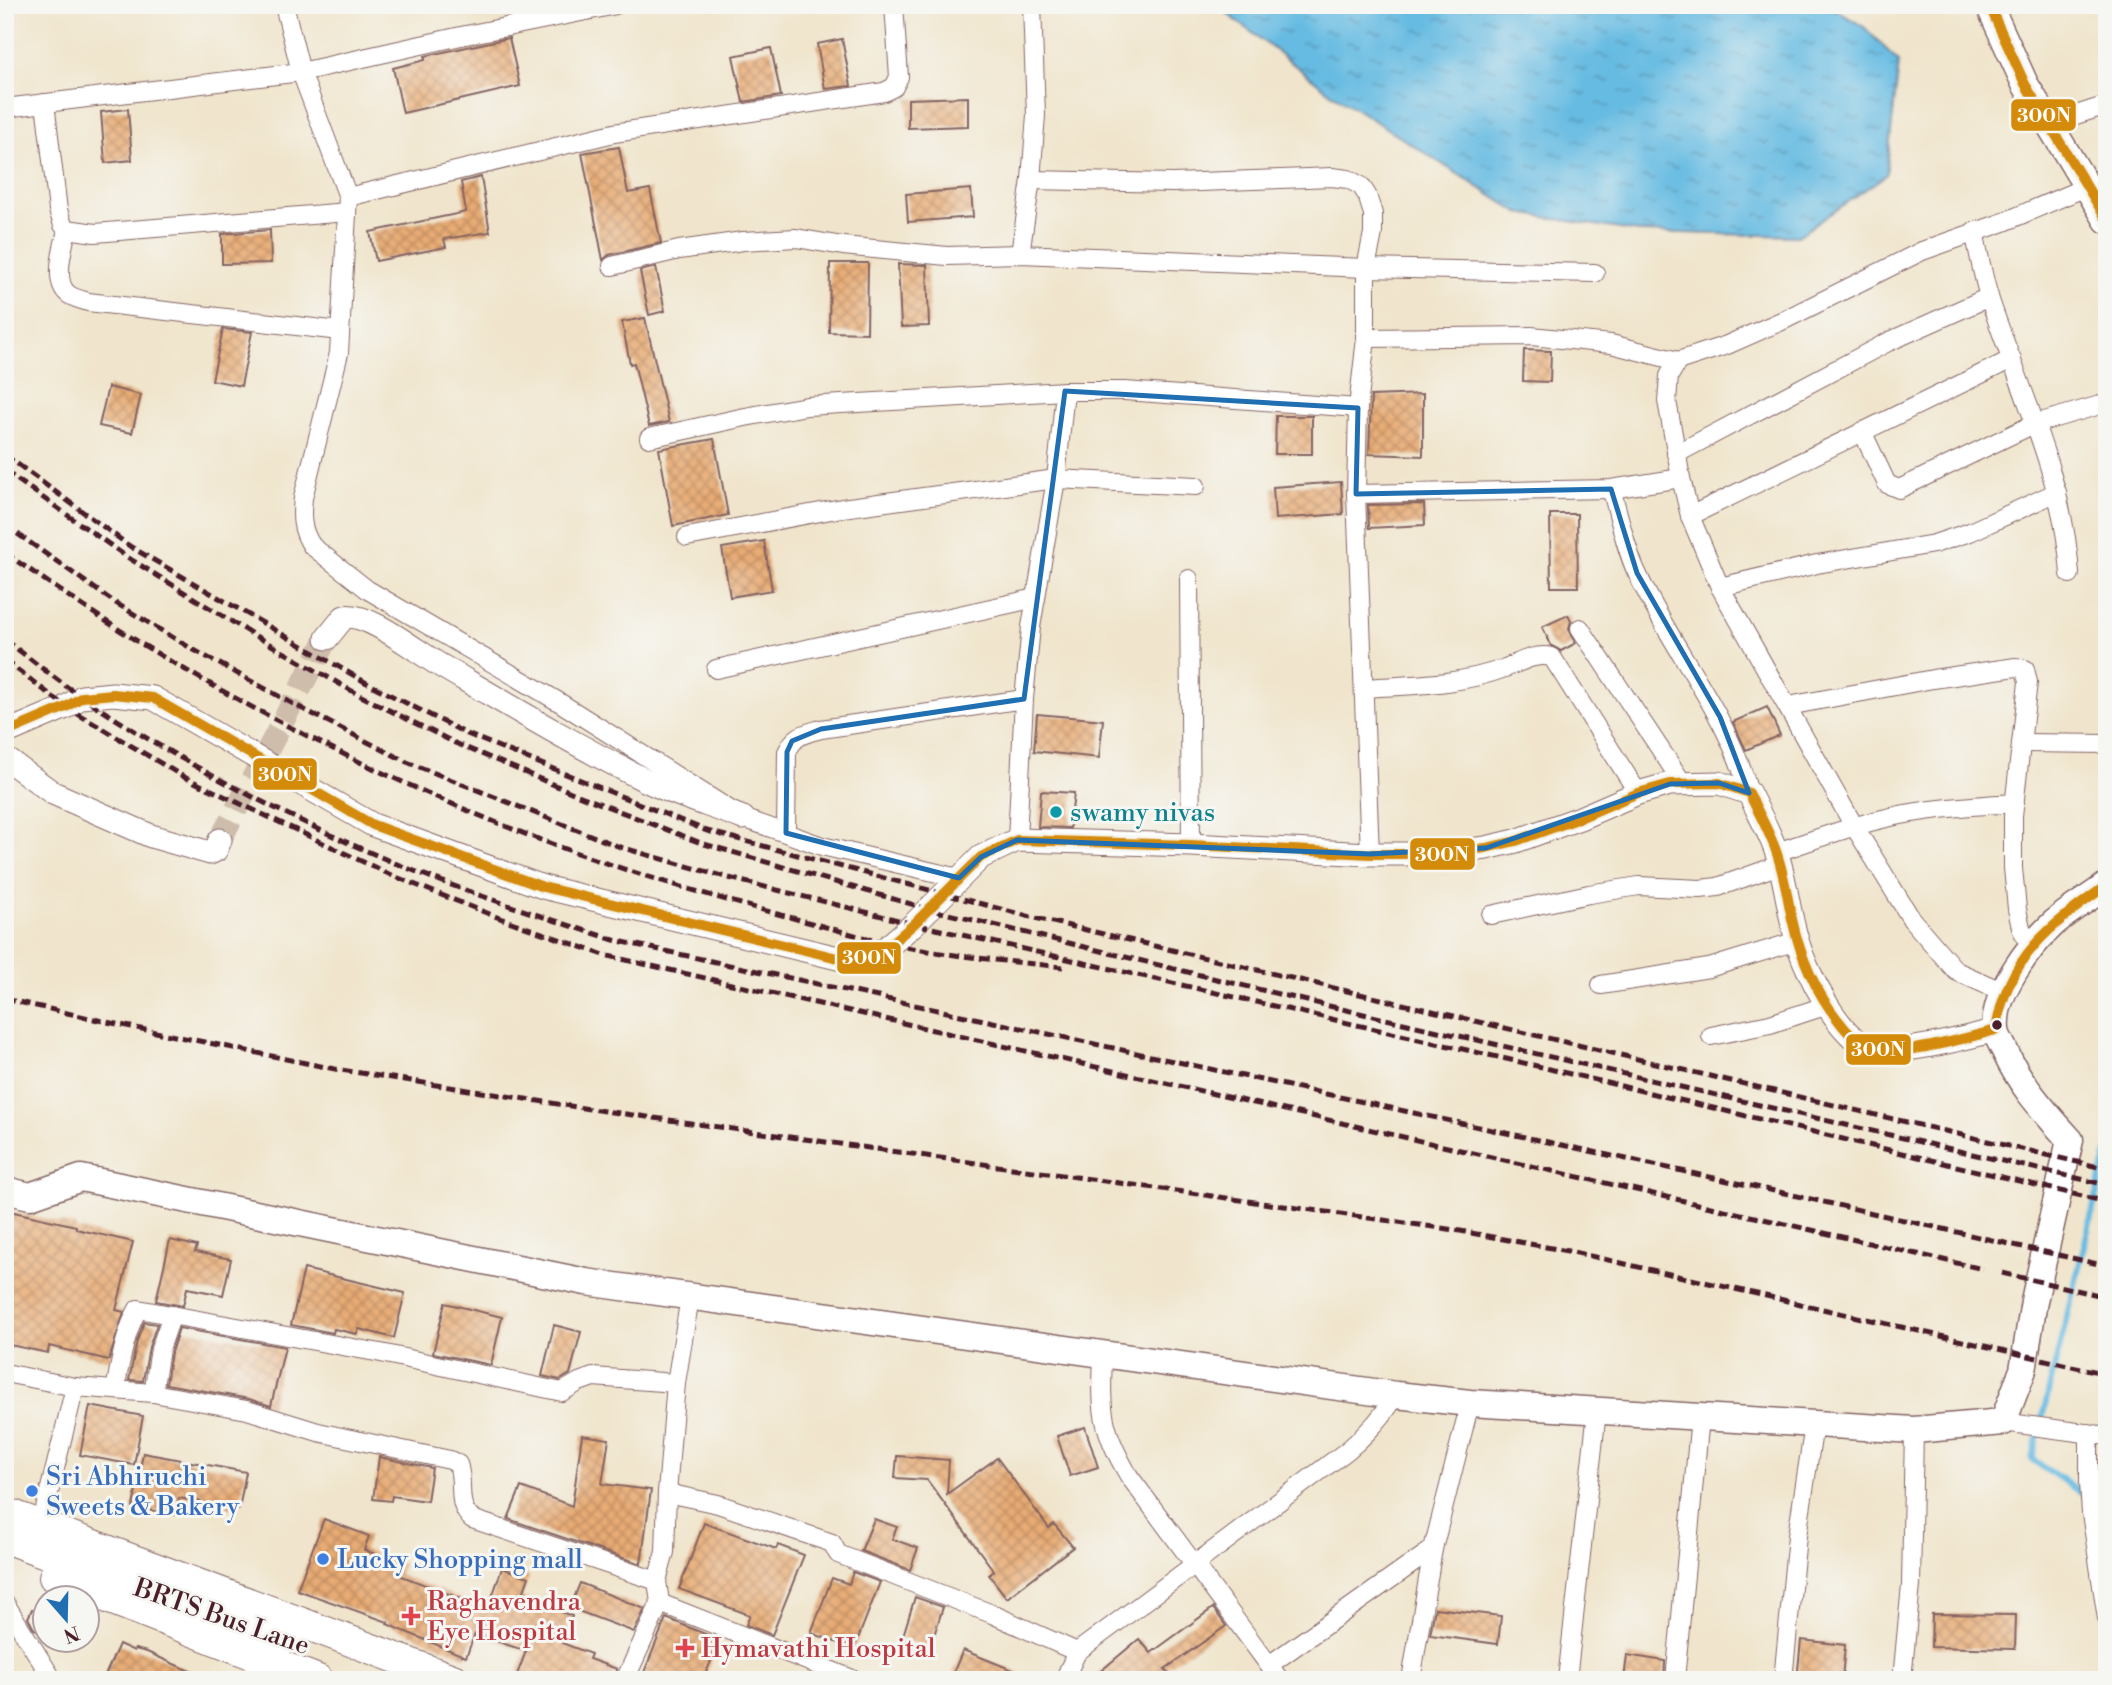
<svg xmlns="http://www.w3.org/2000/svg" width="2112" height="1685" viewBox="0 0 2112 1685" font-family="'Libre Bodoni',serif">
  <style>
    .water { fill: url(#water-ripples); stroke: #586d86; stroke-width: 2 }
    .lines { fill: none; stroke-linecap: round; stroke-linejoin: round }
    .stream { stroke: #66bbe2; stroke-width: 6 }
    .building { fill: url(#building-cross-hatch) }
    .tertiary-tunnel { stroke: #cfbdac; stroke-width: 23; stroke-dasharray: 23 11; stroke-linecap: butt }
    .minor-casing { stroke: #846463; stroke-width: 20 }
    .tertiary-casing { stroke: #846463; stroke-width: 25 }
    .secondary-casing { stroke: #846463; stroke-width: 29 }
    .primary-casing { stroke: #846463; stroke-width: 32 }
    .minor { stroke: #fff; stroke-width: 18 }
    .tertiary { stroke: #fff; stroke-width: 23 }
    .secondary { stroke: #fff; stroke-width: 26 }
    .primary { stroke: #fff; stroke-width: 30 }
    .rail { stroke: #4a1f2b; stroke-width: 5; stroke-dasharray: 10 5; stroke-linecap: butt }
    .bus-1-casing { stroke: #f6f6f2; stroke-width: 16 }
    .bus-1 { stroke: #d48b09; stroke-width: 10 }
    .marked { fill: none; stroke: #1f6fb2; stroke-width: 5; stroke-linejoin: round }
    .culture-dot { fill: #0f9aa8; stroke: #f6f6f2; stroke-width: 2.5 }
    .bus-dot { fill: #4a1f2b; stroke: #f6f6f2; stroke-width: 2.5 }
    .shop-dot { fill: #3f7fe0; stroke: #f6f6f2; stroke-width: 2.5 }
    .health-dot { fill: #e0444e; stroke: #f6f6f2; stroke-width: 2.5 }
    .labels { text-anchor: middle; stroke-width: 6; stroke-linejoin: round; paint-order: stroke }
    .culture-label { font-size: 26px; fill: #0d838f; stroke: #f6f6f2; text-anchor: start }
    .shop-label { font-size: 26px; fill: #366cbe; stroke: #f6f6f2; text-anchor: start }
    .health-label { font-size: 26px; fill: #be3a42; stroke: #f6f6f2; text-anchor: start }
    .street-label { font-size: 26px; fill: #4a1f2b; stroke: #f6f6f2 }
    .line-badge { stroke: #f6f6f2; stroke-width: 2.5 }
    .badge-label { font-size: 19px; text-anchor: middle; font-weight: bold; fill: #fff }
  </style>
  <defs>
    <pattern id="water-ripples" width="26" height="14" patternUnits="userSpaceOnUse" patternTransform="scale(1.75)"><rect width="26" height="14" fill="#66bbe2"/><path d="M2 4q2-2 4 0t4 0M15 11q2-2 4 0t4 0" fill="none" stroke="#5697b7"/></pattern>
    <pattern id="building-cross-hatch" width="8" height="8" patternUnits="userSpaceOnUse" patternTransform="scale(1.75)"><rect width="8" height="8" fill="#e8ac75"/><path d="M0 0l8 8M0 8l8-8" fill="none" stroke="#be8b60"/></pattern>
  </defs>
  <rect width="100%" height="100%" fill="#f6f6f2"/>
  <filter id="ink" filterUnits="userSpaceOnUse"><feTurbulence type="fractalNoise" baseFrequency=".0143" numOctaves="2"/><feDisplacementMap in="SourceGraphic" scale="14" xChannelSelector="R" yChannelSelector="G"/><feConvolveMatrix kernelMatrix="1 2 1 2 8 2 1 2 1" color-interpolation-filters="sRGB"/></filter>
  <filter id="wash" filterUnits="userSpaceOnUse"><feTurbulence type="fractalNoise" baseFrequency=".00686" numOctaves="4" result="noise"/><feDisplacementMap in="SourceGraphic" scale="28" xChannelSelector="R" yChannelSelector="G"/><feGaussianBlur stdDeviation="1.57" result="paint"/><feColorMatrix in="noise" values="0 0 0 0 0 0 0 0 0 0 0 0 0 0 0 0 0 1.4 0 .05"/><feComposite in="paint" operator="in"/></filter>
  <g filter="url(#wash)">
    <rect width="100%" height="100%" fill="#f0e5cc"/>
    <path class="water" d="M1216,5H1828L1864,27L1899,62L1886,175L1798,236L1639,232L1519,213L1331,93Z"/>
    <g class="lines">
      <path class="stream" d="M2107,1152L2032,1459L2100,1506L2107,1545"/>
    </g>
    <g id="blocks">
      <g class="building">
        <path d="M509,38L520,86L403,113L393,68L425,60V56Z"/>
        <path d="M842,39L851,86L825,89L817,44Z"/>
        <path d="M771,48L781,96L743,102L733,56Z"/>
        <path d="M968,97V126L908,128V99Z"/>
        <path d="M128,109L132,160L105,163L101,112Z"/>
        <path d="M619,147L628,193L650,189L661,243L609,255L603,260L582,153Z"/>
        <path d="M481,177L490,232L444,239L446,247L376,261L370,232L466,212L461,182Z"/>
        <path d="M971,189L973,217L908,222L906,194Z"/>
        <path d="M270,230L271,263L222,264V234Z"/>
        <path d="M830,263H868L867,333L829,332Z"/>
        <path d="M898,264L927,265L929,326L901,327Z"/>
        <path d="M656,267L665,311L649,315L640,271Z"/>
        <path d="M645,318L669,422L649,426L634,363L630,364L622,322Z"/>
        <path d="M223,329L252,332L241,386L212,380Z"/>
        <path d="M1524,350L1551,351L1550,382L1523,381Z"/>
        <path d="M108,387L141,395L132,433L99,426Z"/>
        <path d="M1423,394V456L1369,454L1371,396Z"/>
        <path d="M1276,416H1312V454H1275Z"/>
        <path d="M714,439L728,515L673,526L659,449Z"/>
        <path d="M1341,482L1343,514L1275,519L1273,487Z"/>
        <path d="M1424,504L1425,525L1369,528L1368,505Z"/>
        <path d="M1550,514H1577L1578,587H1551Z"/>
        <path d="M764,541L772,590L730,597L722,548Z"/>
        <path d="M1568,615L1571,621L1569,629L1576,643L1561,651L1551,645L1542,627Z"/>
        <path d="M1767,707L1780,735L1746,750L1733,722Z"/>
        <path d="M1037,714L1103,720L1099,758L1034,751Z"/>
        <path d="M1041,791L1074,793L1070,828L1038,827Z"/>
        <path d="M5,1210L76,1226V1229L133,1242L116,1310L124,1312L109,1360L49,1346L48,1353L5,1344Z"/>
        <path d="M170,1240L197,1246L195,1252L231,1259L223,1295L187,1288L183,1306L156,1301Z"/>
        <path d="M304,1269L405,1293L394,1338L359,1329L357,1334L334,1329L333,1333L291,1325Z"/>
        <path d="M445,1303L502,1317L491,1365L433,1353Z"/>
        <path d="M144,1322L157,1324L149,1347L143,1381L129,1380L137,1341Z"/>
        <path d="M554,1325L581,1332L570,1374L560,1380L542,1376Z"/>
        <path d="M179,1328L285,1347L271,1406L249,1399L166,1384L171,1352Z"/>
        <path d="M90,1406L143,1416L134,1465L80,1455Z"/>
        <path d="M1085,1427L1098,1467L1070,1476L1057,1436Z"/>
        <path d="M582,1435L609,1439L602,1484L651,1490L641,1564L508,1519L521,1487L572,1506Z"/>
        <path d="M143,1453L246,1472L239,1509L179,1498L176,1515L133,1507Z"/>
        <path d="M897,1456L949,1460L947,1494L997,1458L1049,1528L1054,1524L1073,1547L1007,1598L989,1575L994,1571L927,1480L895,1478Z"/>
        <path d="M379,1457L432,1468L427,1501L392,1496L391,1501L373,1499Z"/>
        <path d="M324,1519L369,1536L364,1550L403,1564L399,1575L488,1609L502,1568L529,1577L522,1597L572,1616L562,1643L591,1654L589,1659L617,1669L614,1680H515L526,1651L475,1634L466,1657L387,1624L388,1622L297,1590Z"/>
        <path d="M874,1519L897,1527L892,1539L918,1548L910,1570L861,1551Z"/>
        <path d="M704,1523L776,1549L778,1545L804,1555L772,1635L746,1625L750,1615L679,1589Z"/>
        <path d="M853,1572L880,1582L854,1649L811,1633L832,1578L849,1584Z"/>
        <path d="M580,1583L645,1609L634,1632L570,1608Z"/>
        <path d="M915,1597L943,1607L930,1648L902,1639Z"/>
        <path d="M1213,1608L1226,1626L1165,1669L1174,1680H1090L1139,1639L1151,1653Z"/>
        <path d="M1435,1608L1501,1616L1498,1644L1430,1635Z"/>
        <path d="M32,1609L46,1614V1633L34,1629L28,1618Z"/>
        <path d="M1932,1614L2016,1615L2015,1649L1931,1647Z"/>
        <path d="M666,1618L720,1640L703,1680H641Z"/>
        <path d="M1801,1640L1845,1645L1842,1680H1797Z"/>
        <path d="M119,1644L134,1651L135,1649L147,1652L210,1680H103Z"/>
        <path d="M963,1650L1035,1679V1680H950Z"/>
        <path d="M1627,1655L1665,1661L1664,1680H1624Z"/>
      </g>
    </g>
  </g>
  <g filter="url(#ink)">
    <use href="#blocks" fill-opacity="0" stroke="#846463" stroke-width="2"/>
    <g class="lines">
      <path class="tertiary-tunnel" d="M220,840L327,638"/>
      <defs>
        <g id="minor">
          <path d="M284,5L301,72L348,197L339,353L303,498C301,516 301,530 312,546L368,590L559,702L743,818L822,846L959,878"/>
          <path d="M45,103L58,210L63,225L67,229L95,233L347,212"/>
          <path d="M5,108L301,72L461,36L616,5"/>
          <path d="M2048,124L2107,105"/>
          <path d="M1031,180L1173,183L1332,177L1348,179L1361,186L1367,195L1373,214V233L1366,268V338L1358,408L1356,494L1370,854"/>
          <path d="M348,197L614,133L884,92L894,87L899,77L894,5"/>
          <path d="M67,229C64,246 52,281 68,294C73,298 82,300 88,302L340,331"/>
          <path d="M1974,231C1979,254 1983,278 1990,300C2020,390 2064,478 2070,574"/>
          <path d="M1020,254L1031,180L1036,115L1032,5"/>
          <path d="M612,266L679,250L743,241L796,238L843,246L947,256L1020,254L1366,268L1595,273"/>
          <path d="M1366,338L1531,336L1611,344L1678,361"/>
          <path d="M1862,431L1887,484L1899,489L2034,424L2107,403"/>
          <path d="M649,438L745,417L807,406L1065,391H1125L1358,408"/>
          <path d="M1676,454L1888,342L1989,297"/>
          <path d="M1611,489C1620,517 1625,549 1638,575C1672,650 1728,713 1749,793"/>
          <path d="M1356,494L1611,489L1681,478"/>
          <path d="M1690,516L2012,359"/>
          <path d="M687,537L842,508L1056,479L1196,486"/>
          <path d="M1189,579L1191,845"/>
          <path d="M1720,587L1817,564L1934,544L1970,532L2057,492"/>
          <path d="M1580,628L1682,782"/>
          <path d="M716,669L1036,598"/>
          <path d="M1364,688C1412,685 1460,685 1505,668C1521,662 1535,653 1552,657L1638,793"/>
          <path d="M1788,706L1933,679L2016,667L2025,669L2028,682L2013,816V868L2017,909L2021,928L2031,947"/>
          <path d="M2021,743L2107,744"/>
          <path d="M786,833L787,752C795,735 803,734 821,729L1024,699"/>
          <path d="M1017,840L1024,699L1031,627L1056,479L1065,391"/>
          <path d="M1777,852C1814,840 1852,825 1891,817C1931,808 1973,806 2015,803"/>
          <path d="M1491,915L1589,894L1639,886L1700,889L1718,887L1779,865"/>
          <path d="M1601,985L1709,968L1797,941"/>
          <path d="M2003,992L1956,971L1912,920L1854,826L1720,587L1690,516L1681,478L1667,401L1669,376L1678,361L1727,345L1786,319L1922,251L2004,222L2086,187"/>
          <path d="M1711,1036L1770,1024L1828,1005"/>
          <path d="M690,1297L676,1383L667,1493L718,1504L832,1543L838,1554L992,1614L1077,1652"/>
          <path d="M1103,1354C1101,1409 1100,1427 1129,1476L1280,1680"/>
          <path d="M5,1373L75,1387L153,1393L160,1349L172,1315"/>
          <path d="M115,1390C120,1364 125,1332 138,1309L381,1353L562,1392L579,1382L593,1377L676,1383"/>
          <path d="M153,1393L247,1410L318,1432L450,1460L458,1464C465,1484 455,1504 472,1519L657,1581"/>
          <path d="M2003,1422L2107,1436"/>
          <path d="M2089,1433V1483L2091,1513L2107,1619"/>
          <path d="M41,1525L75,1387"/>
          <path d="M5,1603L53,1680"/>
          <path d="M660,1603L855,1680"/>
          <path d="M1269,1665L1433,1549"/>
          <path d="M625,1680L660,1603L657,1581L665,1552L667,1493"/>
          <path d="M1064,1680L1077,1652L1348,1450C1368,1433 1383,1417 1396,1395"/>
          <path d="M1411,1680L1433,1549L1470,1403"/>
          <path d="M1567,1680L1597,1411"/>
          <path d="M1675,1680L1700,1417"/>
          <path d="M1783,1680L1797,1536L1814,1425"/>
          <path d="M1902,1680L1911,1585L1914,1430"/>
        </g>
        <g id="tertiary">
          <path d="M327,638L344,617C366,611 416,651 438,664C505,703 573,744 643,779C674,795 710,805 743,818"/>
          <path d="M5,733L66,707L82,697L113,694L153,698L373,825L543,887L842,959L861,960L878,955L914,924L981,857L1017,840L1191,845L1370,854H1441L1486,848L1516,841L1580,818L1638,793L1670,784L1719,783L1749,793C1758,812 1769,831 1776,851C1786,880 1788,911 1797,940C1805,970 1839,1038 1870,1048C1898,1056 1966,1038 1996,1030"/>
          <path d="M5,758L53,793L151,836L210,853L216,850L220,840"/>
        </g>
        <g id="secondary">
          <path d="M1989,5L2025,84L2107,220"/>
          <path d="M5,1190L30,1196L81,1178L586,1282L1396,1395L1470,1403L1914,1430L2003,1422L2023,1370L2034,1301L2070,1140C2044,1111 2019,1084 2004,1049C2001,1043 1996,1035 1996,1029C1992,994 2030,945 2054,923C2070,909 2090,898 2107,885"/>
        </g>
        <g id="primary">
          <path d="M5,1512L455,1680"/>
          <path d="M5,1538L151,1592L288,1638"/>
          <path d="M54,1577L318,1680"/>
        </g>
      </defs>
      <use href="#minor" class="minor-casing"/>
      <use href="#tertiary" class="tertiary-casing"/>
      <use href="#secondary" class="secondary-casing"/>
      <use href="#primary" class="primary-casing"/>
      <use href="#minor" class="minor"/>
      <use href="#tertiary" class="tertiary"/>
      <use href="#secondary" class="secondary"/>
      <use href="#primary" class="primary"/>
      <g class="rail">
        <path d="M5,455L131,547L365,682L467,734L707,831L1031,917L2107,1169"/>
        <path d="M5,471L127,557L252,634L359,695L455,743L578,795L701,843L928,909L1303,1000L2107,1185"/>
        <path d="M5,525L114,602L194,650L297,706L407,762L620,847L729,878L914,924L1537,1066L2107,1202"/>
        <path d="M5,553C64,593 122,634 184,669C289,730 398,783 510,828C600,864 692,891 785,916C820,925 856,936 891,944C947,956 1005,961 1063,967"/>
        <path d="M5,640C31,659 56,680 82,697C179,762 290,819 397,864C468,893 541,916 614,940L1793,1195L2107,1266"/>
        <path d="M5,660L66,707L184,777L391,875L497,917L604,955L1983,1269"/>
        <path d="M5,999L107,1022L335,1069L583,1108L1455,1230L1573,1252L2107,1374"/>
        <path d="M2002,1273L2107,1297"/>
      </g>
      <defs>
        <g id="bus-1">
          <path d="M1989,5L2025,84L2107,220"/>
          <path d="M5,733L66,707L82,697L113,694L153,698L373,825L543,887L842,959L861,960L878,955L914,924L981,857L1017,840L1191,845L1370,854H1441L1486,848L1516,841L1580,818L1638,793L1670,784L1719,783L1749,793C1758,812 1769,831 1776,851C1784,873 1787,896 1792,919C1800,955 1815,991 1838,1020C1846,1031 1857,1043 1870,1048C1899,1058 1966,1038 1996,1030C2007,957 2050,926 2107,885"/>
        </g>
      </defs>
      <use href="#bus-1" class="bus-1-casing"/>
      <use href="#bus-1" class="bus-1"/>
    </g>
  </g>
  <path class="marked" d="M1065,391L1358,408L1356,494L1611,489L1637,573L1720,717L1749,793L1719,783L1670,784L1486,848L1370,854L1017,840L981,857L959,878L786,833L787,752L792,741L821,729L1024,699Z"/>
  <circle class="culture-dot" cx="1056" cy="812" r="7"/>
  <circle class="bus-dot" cx="1997" cy="1025" r="6"/>
  <g class="shop-dot">
    <circle cx="32" cy="1491" r="7"/>
    <circle cx="323" cy="1559" r="7"/>
  </g>
  <g class="health-dot">
    <path d="M407.5 1605.5h7v7h7v7h-7v7h-7v-7h-7v-7h7z"/>
    <path d="M681.5 1637.5h7v7h7v7h-7v7h-7v-7h-7v-7h7z"/>
  </g>
  <g class="labels">
    <g class="culture-label">
      <text x="1070" y="821">swamy nivas</text>
    </g>
    <g class="shop-label">
      <text x="46" y="1485">Sri Abhiruchi<tspan x="46" dy="30">Sweets &amp; Bakery</tspan></text>
      <text x="337" y="1568">Lucky Shopping mall</text>
    </g>
    <g class="health-label">
      <text x="427" y="1610">Raghavendra<tspan x="427" dy="30">Eye Hospital</tspan></text>
      <text x="701" y="1657">Hymavathi Hospital</text>
    </g>
    <g class="street-label">
      <text transform="translate(222 1616) rotate(19)" y="9">BRTS Bus Lane</text>
    </g>
  </g>
  <g class="line-badge">
    <rect x="2010" y="98" width="67" height="34" rx="7" fill="#d48b09"/>
    <rect x="252" y="757" width="66" height="34" rx="7" fill="#d48b09"/>
    <rect x="1409" y="837" width="67" height="34" rx="7" fill="#d48b09"/>
    <rect x="836" y="941" width="66" height="34" rx="7" fill="#d48b09"/>
    <rect x="1845" y="1033" width="67" height="33" rx="7" fill="#d48b09"/>
  </g>
  <g class="badge-label">
    <text x="2044" y="122">300N</text>
    <text x="285" y="781">300N</text>
    <text x="1442" y="861">300N</text>
    <text x="869" y="964">300N</text>
    <text x="1878" y="1056">300N</text>
  </g>
  <rect width="2112" height="1685" fill="none" stroke="#f6f6f2" stroke-width="28"/>
  <g transform="translate(66 1619) rotate(160)"><circle r="33" fill="#f6f6f2" stroke="#b1a0a2" stroke-width="2"/>
  <path d="M0-5L12 26L0 18L-12 26Z" fill="#1f6fb2"/>
  <text y="-10" font-size="19" font-weight="bold" text-anchor="middle" fill="#4a1f2b">N</text>
  </g>
</svg>
